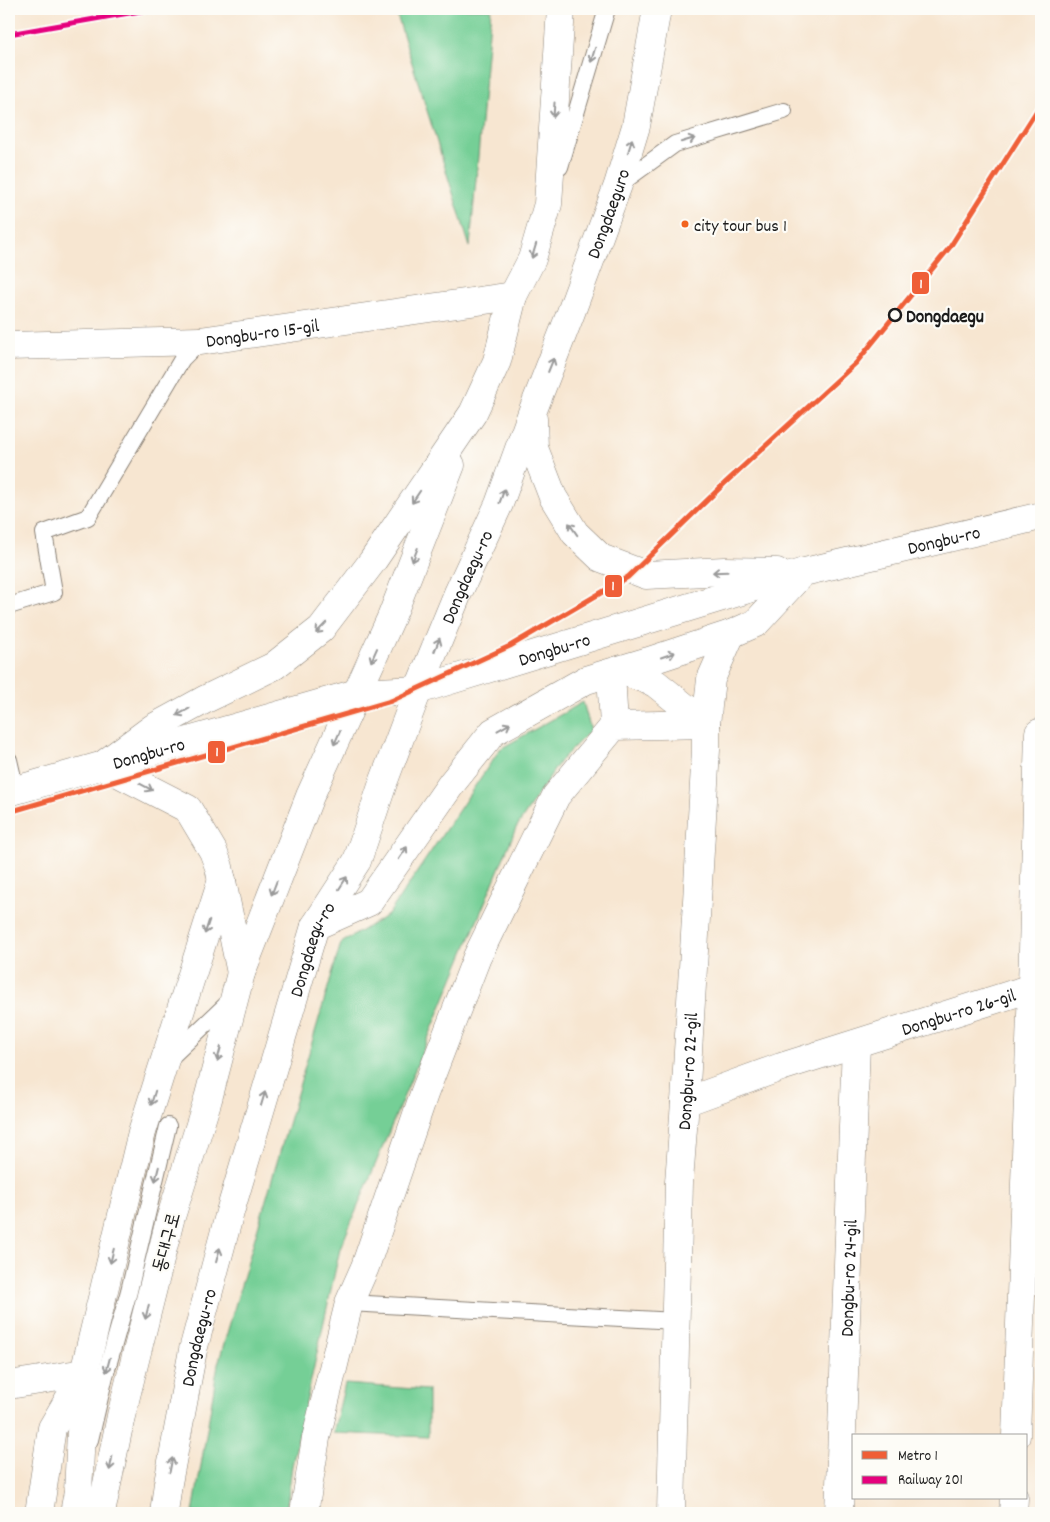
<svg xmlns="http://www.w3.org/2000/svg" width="1050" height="1522" viewBox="0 0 1050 1522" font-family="Dekko,'Poor Story',sans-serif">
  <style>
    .green { fill: #74cf96; stroke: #487659 }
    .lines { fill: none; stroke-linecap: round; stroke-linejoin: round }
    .lane-casing { stroke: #8a8176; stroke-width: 18 }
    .street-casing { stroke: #8a8176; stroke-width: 29 }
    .secondary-casing { stroke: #8a8176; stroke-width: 29 }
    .lane { stroke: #fff; stroke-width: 16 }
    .street { stroke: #fff; stroke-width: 28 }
    .secondary { stroke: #fff; stroke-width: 28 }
    .rail-1-casing { stroke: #fdfcf7; stroke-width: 9 }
    .rail-1 { stroke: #e5007d; stroke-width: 5 }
    .metro-1-casing { stroke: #fdfcf7; stroke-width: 9 }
    .metro-1 { stroke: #ef5e37; stroke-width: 5 }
    .oneway { stroke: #999 }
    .bus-dot { fill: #f26522; stroke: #fdfcf7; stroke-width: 2 }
    .stop-dot { fill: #fdfcf7; stroke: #1c1c1c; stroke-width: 2.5 }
    .labels { text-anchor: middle; stroke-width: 4.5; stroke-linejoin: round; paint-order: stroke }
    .bus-label { font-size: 18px; fill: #1c1c1c; stroke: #fdfcf7; text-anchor: start }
    .street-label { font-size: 19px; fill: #1c1c1c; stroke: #fdfcf7 }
    .stop-label { font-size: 19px; font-weight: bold; fill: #1c1c1c; stroke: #fdfcf7; text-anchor: start }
    .line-badge { stroke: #fdfcf7; stroke-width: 2 }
    .badge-label { font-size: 14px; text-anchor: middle; font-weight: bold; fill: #fff }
  </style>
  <rect width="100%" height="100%" fill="#fdfcf7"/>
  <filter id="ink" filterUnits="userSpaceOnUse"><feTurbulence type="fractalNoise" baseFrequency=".02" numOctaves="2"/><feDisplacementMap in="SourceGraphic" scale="10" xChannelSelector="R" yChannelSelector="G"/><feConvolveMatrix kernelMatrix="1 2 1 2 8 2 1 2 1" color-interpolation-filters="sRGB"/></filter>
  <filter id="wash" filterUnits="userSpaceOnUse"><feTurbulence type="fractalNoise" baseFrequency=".0096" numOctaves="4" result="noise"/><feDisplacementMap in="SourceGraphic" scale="20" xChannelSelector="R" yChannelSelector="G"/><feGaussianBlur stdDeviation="1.12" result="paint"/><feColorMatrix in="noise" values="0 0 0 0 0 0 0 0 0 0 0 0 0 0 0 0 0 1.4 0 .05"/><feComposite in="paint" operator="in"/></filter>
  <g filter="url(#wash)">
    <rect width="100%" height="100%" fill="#f7e6d1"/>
    <g class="green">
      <path d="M395,9H491L470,247Z"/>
      <path d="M583,702L591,730L560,761L516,828L340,1249L292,1466L286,1513H193L218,1364L341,943L388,915L500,749Z"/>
      <path d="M345,1384L428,1390V1437L333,1433Z"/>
    </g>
  </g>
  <g filter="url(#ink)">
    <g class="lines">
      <defs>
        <g id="lane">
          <path d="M560,167L607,9"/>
          <path d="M620,184L675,144L784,111"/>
          <path d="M9,606L54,592L44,533L88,517L182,359L200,341"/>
          <path d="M9,760L12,773"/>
          <path d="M169,1059L231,1000"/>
          <path d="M349,1303L676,1321"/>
          <path d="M90,1440L105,1376L129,1291L168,1126"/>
        </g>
        <g id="street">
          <path id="s1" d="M9,346L200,341L513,296"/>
          <path d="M611,673L614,726"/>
          <path id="s2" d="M685,1102L781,1067L1041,985"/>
          <path d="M9,1385L84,1373"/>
          <path d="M1016,1436L1032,987L1039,733"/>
          <path d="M74,1513L78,1492L84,1373L142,1132L222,880"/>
          <path d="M304,1513L316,1438L349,1303L365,1267L424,1094L477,957L556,796L614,726L706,724"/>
          <path id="s3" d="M839,1513L856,1044"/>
          <path d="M1013,1513L1014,1498"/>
        </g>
        <g id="secondary">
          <path d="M533,419L534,448L553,497L575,533L601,558L646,575L724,571L777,572"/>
          <path d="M620,670L655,683L706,724"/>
          <path id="s4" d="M9,792L357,693L418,690L804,572L1041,516"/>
          <path d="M315,926L369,902L452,783L493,732L586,680L649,661L731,634L756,623L802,573"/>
          <path d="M241,973L219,867L213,851L188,809L103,765L153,728L206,699L274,666L321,629L372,562L473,413L497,361L513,296L532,259L548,204L561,9"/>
          <path d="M39,1513L52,1428L84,1373"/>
          <path d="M101,1513L121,1416L170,1220L208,1099L241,973L310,796L391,618L451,465"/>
          <path id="s5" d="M164,1513L168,1483L193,1350L230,1212L315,926L357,861L383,783L418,690L458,593L499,504L533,410L570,315L618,185L636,126L657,9"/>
          <path id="s6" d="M671,1513L679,1182L685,1102L706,750V724L711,679L731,634"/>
        </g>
      </defs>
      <use href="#lane" class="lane-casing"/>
      <use href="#street" class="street-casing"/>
      <use href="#secondary" class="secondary-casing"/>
      <use href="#lane" class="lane"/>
      <use href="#street" class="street"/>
      <use href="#secondary" class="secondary"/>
      <defs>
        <path id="rail-1" d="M9,34L152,9"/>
      </defs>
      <use href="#rail-1" class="rail-1-casing"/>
      <use href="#rail-1" class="rail-1"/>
      <defs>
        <path id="metro-1" d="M9,812L391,701L510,646L628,577L726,482L856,363L950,247L1041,104"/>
      </defs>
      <use href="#metro-1" class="metro-1-casing"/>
      <use href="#metro-1" class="metro-1"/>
    </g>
    <defs><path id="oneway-shaft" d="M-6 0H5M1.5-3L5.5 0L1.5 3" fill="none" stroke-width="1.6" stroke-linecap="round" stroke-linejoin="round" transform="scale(1.25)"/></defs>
    <g class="oneway">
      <use href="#oneway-shaft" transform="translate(593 55) rotate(107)"/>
      <use href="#oneway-shaft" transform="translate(554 110) rotate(94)"/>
      <use href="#oneway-shaft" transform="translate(688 140) rotate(-17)"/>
      <use href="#oneway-shaft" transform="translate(630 146) rotate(-73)"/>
      <use href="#oneway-shaft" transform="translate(534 251) rotate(107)"/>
      <use href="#oneway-shaft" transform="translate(551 365) rotate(-68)"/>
      <use href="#oneway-shaft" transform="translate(502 496) rotate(-70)"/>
      <use href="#oneway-shaft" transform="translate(416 497) rotate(124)"/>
      <use href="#oneway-shaft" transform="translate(573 529) rotate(-125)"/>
      <use href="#oneway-shaft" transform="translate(415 555) rotate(111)"/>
      <use href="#oneway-shaft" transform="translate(720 572) rotate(178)"/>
      <use href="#oneway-shaft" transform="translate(321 628) rotate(134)"/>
      <use href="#oneway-shaft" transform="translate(437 645) rotate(-68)"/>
      <use href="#oneway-shaft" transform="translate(374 655) rotate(114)"/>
      <use href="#oneway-shaft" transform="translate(668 655) rotate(-19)"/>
      <use href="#oneway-shaft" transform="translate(183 712) rotate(151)"/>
      <use href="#oneway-shaft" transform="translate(504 727) rotate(-29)"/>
      <use href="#oneway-shaft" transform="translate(337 738) rotate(114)"/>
      <use href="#oneway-shaft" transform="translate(146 787) rotate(28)"/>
      <use href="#oneway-shaft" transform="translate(403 853) rotate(-56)"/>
      <use href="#oneway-shaft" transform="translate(343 883) rotate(-57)"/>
      <use href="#oneway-shaft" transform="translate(274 888) rotate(111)"/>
      <use href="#oneway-shaft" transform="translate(207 927) rotate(108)"/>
      <use href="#oneway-shaft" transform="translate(219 1054) rotate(105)"/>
      <use href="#oneway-shaft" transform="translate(153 1098) rotate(107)"/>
      <use href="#oneway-shaft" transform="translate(263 1099) rotate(-73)"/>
      <use href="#oneway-shaft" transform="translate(157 1174) rotate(104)"/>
      <use href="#oneway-shaft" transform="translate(218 1255) rotate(-75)"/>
      <use href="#oneway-shaft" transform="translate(112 1256) rotate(104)"/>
      <use href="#oneway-shaft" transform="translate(147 1312) rotate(104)"/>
      <use href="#oneway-shaft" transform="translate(108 1365) rotate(105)"/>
      <use href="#oneway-shaft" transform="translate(111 1463) rotate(101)"/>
      <use href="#oneway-shaft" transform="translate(171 1465) rotate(-79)"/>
    </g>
  </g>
  <circle class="bus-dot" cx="685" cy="224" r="4.5"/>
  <circle class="stop-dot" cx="895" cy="315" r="6"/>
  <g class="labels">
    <g class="bus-label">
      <text x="694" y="231">city tour bus 1</text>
    </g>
    <g class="street-label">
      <text dy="7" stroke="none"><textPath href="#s5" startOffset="1379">Dongdaeguro</textPath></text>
      <text dy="7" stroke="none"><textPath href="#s1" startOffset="254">Dongbu-ro 15-gil</textPath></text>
      <text dy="7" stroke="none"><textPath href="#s4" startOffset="970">Dongbu-ro</textPath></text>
      <text dy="7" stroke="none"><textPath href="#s5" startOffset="989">Dongdaegu-ro</textPath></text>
      <text dy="7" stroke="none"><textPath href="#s4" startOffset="565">Dongbu-ro</textPath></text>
      <text dy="7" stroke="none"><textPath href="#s4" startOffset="145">Dongbu-ro</textPath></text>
      <text dy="7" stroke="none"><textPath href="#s5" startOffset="584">Dongdaegu-ro</textPath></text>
      <text dy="7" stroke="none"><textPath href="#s2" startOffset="288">Dongbu-ro 26-gil</textPath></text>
      <text dy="7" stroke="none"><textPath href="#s6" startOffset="442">Dongbu-ro 22-gil</textPath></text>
      <text transform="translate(165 1242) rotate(-75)" y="7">동대구로</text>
      <text dy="7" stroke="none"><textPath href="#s3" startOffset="235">Dongbu-ro 24-gil</textPath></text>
      <text dy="7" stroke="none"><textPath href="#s5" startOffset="179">Dongdaegu-ro</textPath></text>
    </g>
    <g class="stop-label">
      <text x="906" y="322">Dongdaegu</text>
    </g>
  </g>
  <g class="line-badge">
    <rect x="911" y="271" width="19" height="24" rx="5" fill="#ef5e37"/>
    <rect x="604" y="574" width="19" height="24" rx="5" fill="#ef5e37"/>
    <rect x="207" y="740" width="19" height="24" rx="5" fill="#ef5e37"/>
  </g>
  <g class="badge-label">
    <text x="921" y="288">1</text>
    <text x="613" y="590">1</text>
    <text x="217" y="756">1</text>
  </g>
  <rect width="1050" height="1522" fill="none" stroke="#fdfcf7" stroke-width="30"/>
  <rect x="852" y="1434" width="175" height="65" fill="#fdfcf7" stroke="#a3a29f"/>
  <rect x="862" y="1451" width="25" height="8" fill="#ef5e37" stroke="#a3a29f"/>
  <text x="898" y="1460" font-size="15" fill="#1c1c1c">Metro 1</text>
  <rect x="862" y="1476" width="25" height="8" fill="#e5007d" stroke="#a3a29f"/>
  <text x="898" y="1484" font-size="15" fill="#1c1c1c">Railway 201</text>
</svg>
